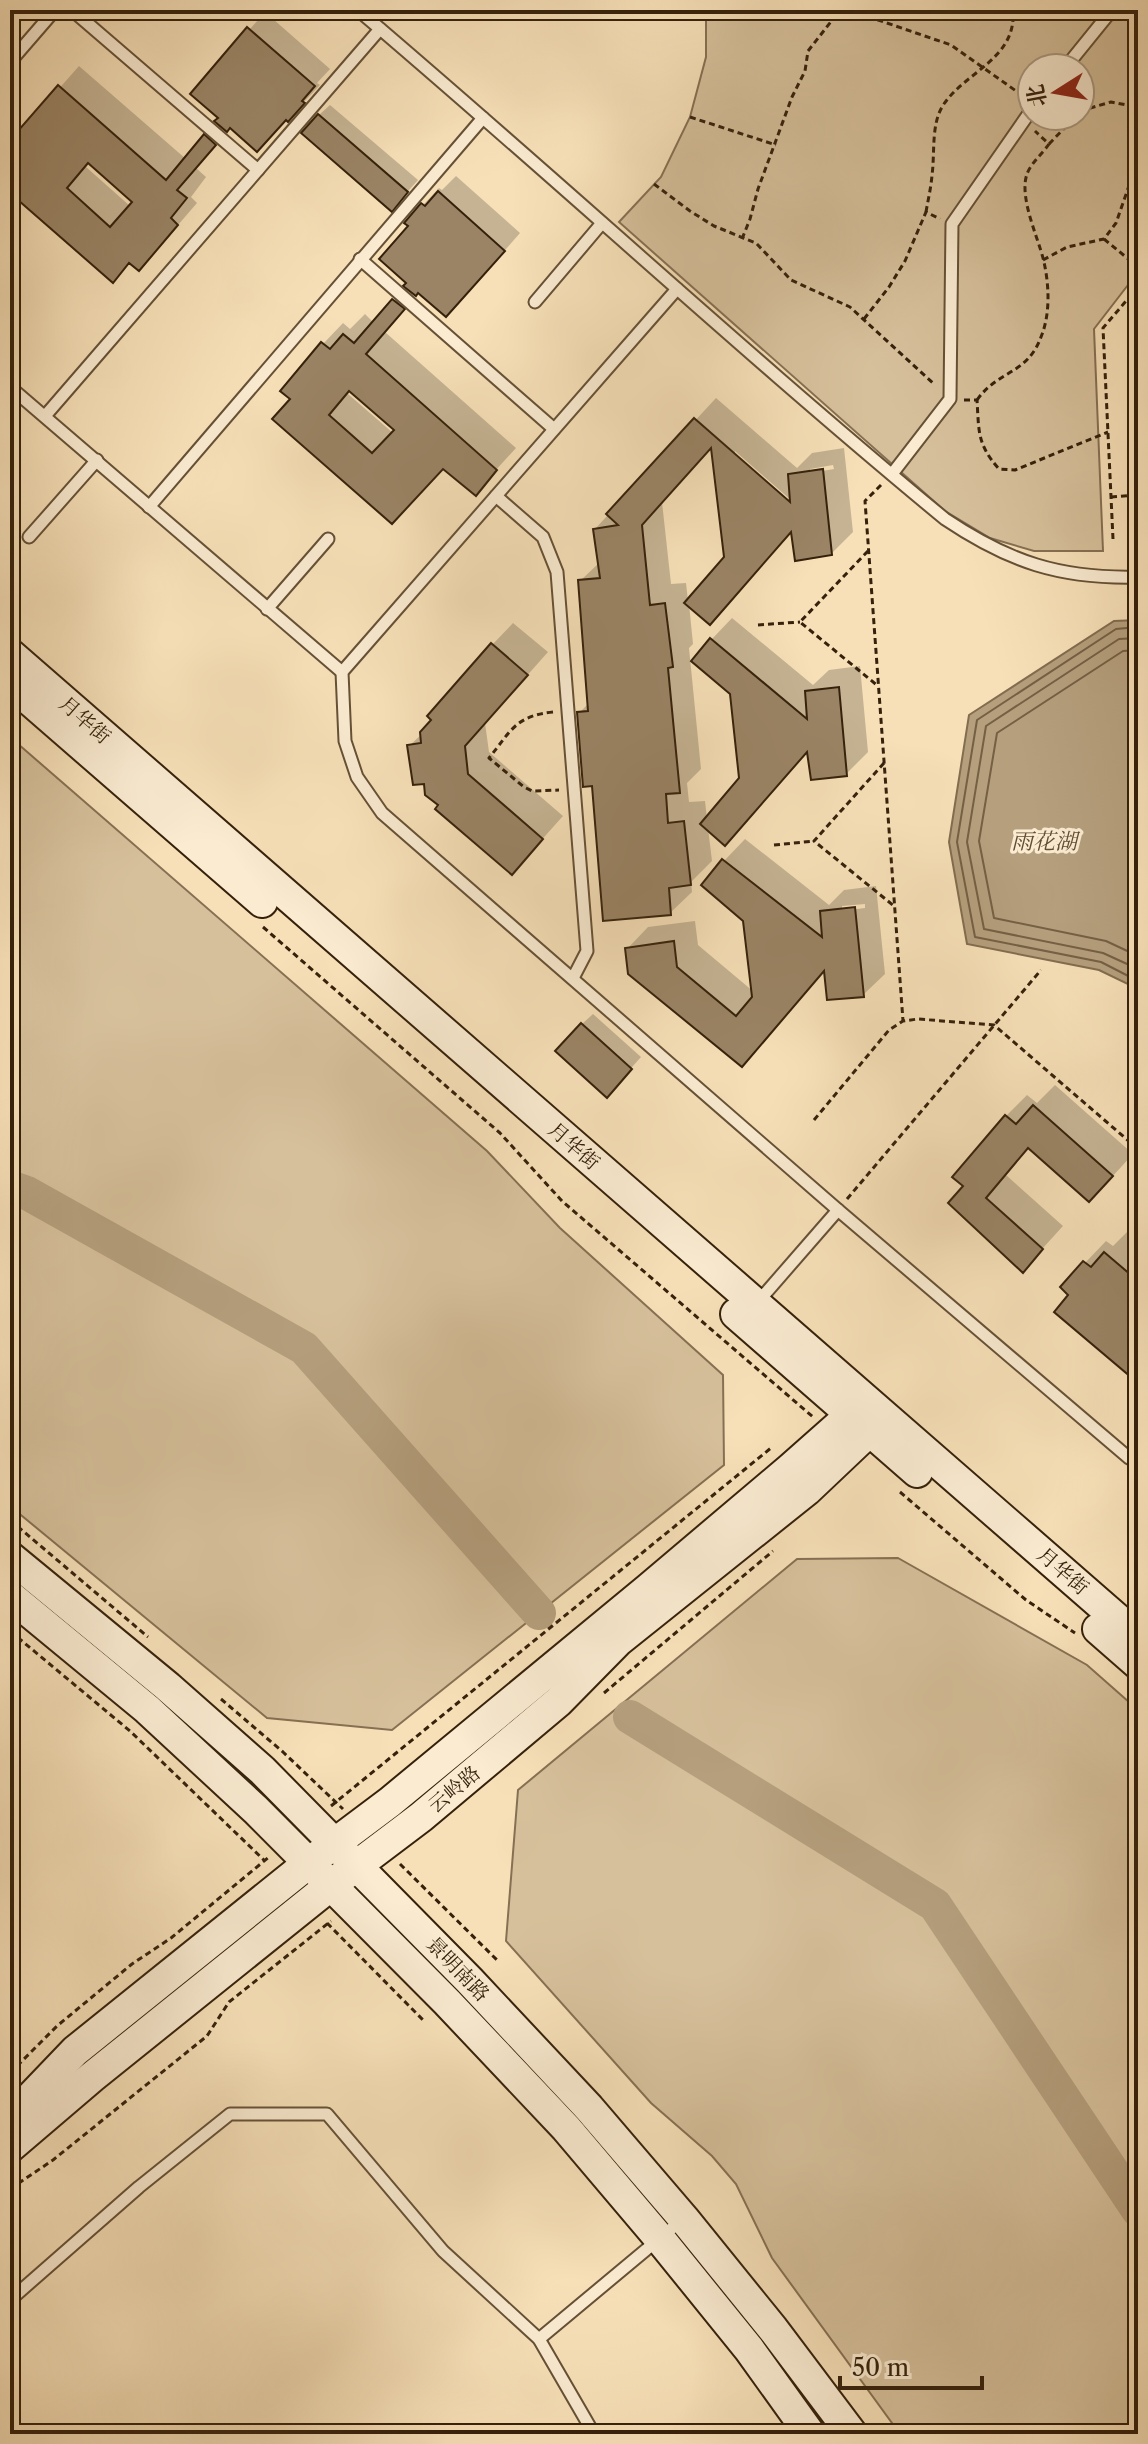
<svg xmlns="http://www.w3.org/2000/svg" width="1148" height="2444" viewBox="0 0 1148 2444" font-family="'Libre Caslon Text','Noto Serif SC',serif">
  <style>
    .green { fill: #d6c09b; stroke: #867053; stroke-width: 2; fill-rule: evenodd }
    .water { fill: #b59f7d; stroke: #826d4f; stroke-width: 2 }
    .shadow { fill: #0003; fill-rule: evenodd }
    .lines { fill: none; stroke-linecap: round; stroke-linejoin: round }
    .shore { stroke: #756044; stroke-width: 2 }
    .river { stroke: #b59f7d; stroke-width: 34 }
    .building { fill: #9a8465; stroke: #35210b; stroke-width: 2; fill-rule: evenodd }
    .lane-casing { stroke: #665136; stroke-width: 15 }
    .secondary-casing { stroke: #35210b; stroke-width: 34 }
    .path { stroke: #35210b; stroke-width: 3; stroke-dasharray: 6 4; stroke-linecap: butt }
    .lane { stroke: #faebd1; stroke-width: 11 }
    .secondary { stroke: #faebd1; stroke-width: 30 }
    .labels { text-anchor: middle; stroke-width: 6; stroke-linejoin: round; paint-order: stroke }
    .street-label { font-size: 20px; fill: #35210b; stroke: #faebd1 }
    .water-label { font-size: 22px; font-style: italic; fill: #624d33; stroke: #faebd1 }
  </style>
  <rect width="100%" height="100%" fill="#f7e0b8"/>
  <filter id="stains"><feTurbulence type="fractalNoise" baseFrequency=".0025" numOctaves="4"/><feColorMatrix values="0 0 0 0 .2 0 0 0 0 .09 0 0 0 0 .02 0 0 0 .5 -.17"/></filter>
  <radialGradient id="worn" r=".72"><stop offset=".6" stop-color="#630" stop-opacity="0"/><stop offset="1" stop-color="#630" stop-opacity=".3"/></radialGradient>
  <g class="green">
    <path d="M706,10H1138V272L1094,329L1103,551H1034L990,538L945,511L619,222L661,177L690,117L706,57ZM1032,68H1080V116H1032Z"/>
    <path d="M10,737L487,1151L560,1228L723,1375L724,1465L392,1730L267,1718L10,1506Z"/>
    <path d="M898,1558L1087,1665L1138,1710V2434H900L772,2258L736,2184L712,2156L651,2103L506,1941L518,1790L797,1559Z"/>
  </g>
  <path class="water" d="M1138,620V989L1099,970L967,944L949,842L969,715L1114,621Z"/>
  <g class="shadow">
    <path d="M265,12L330,69L317,83L320,85L288,119L231,127L196,168L206,177L191,197L197,203L159,247L131,262L113,280L10,190V144L79,66L186,159L220,118L193,93ZM90,162L135,201L130,206L86,167Z"/>
    <path d="M330,105L418,180L402,198L319,115Z"/>
    <path d="M456,176L520,233L463,298L420,292L385,332L516,448L475,493L444,467L413,501L292,399L323,344L343,323L350,329L365,314L374,323L407,286L411,225L407,222L439,188L442,190ZM351,390L397,429L393,433L348,394Z"/>
    <path d="M1138,344V440L1132,350Z"/>
    <path d="M716,398L797,468L812,453L844,448L853,532L832,553L792,531L710,622L689,604L693,644L689,648L701,769L687,783L689,802L705,801L707,819L741,778L732,693L711,640L732,618L813,685L829,670L860,666L868,752L846,774L809,750L746,821L708,828L712,861L691,882L692,892L670,913L594,784L579,713L590,702L580,581L600,562L595,529ZM713,445L726,558L688,601L686,583L671,584L662,502ZM735,451L799,507L796,510L735,457ZM833,465L834,469L810,473V469Z"/>
    <path d="M513,623L548,652L485,723L489,752L563,816L512,873L441,804L426,782L409,746L422,734L492,645Z"/>
    <path d="M745,839L829,905L844,890L876,886L885,974L863,995L826,969L763,1043L742,1064L627,949L648,927L695,921L698,945L754,992L745,920L724,861ZM865,904V908L842,911V906Z"/>
    <path d="M593,1014L641,1057L617,1084L582,1024Z"/>
    <path d="M1055,1085L1133,1154L1111,1178L1030,1147L1006,1175L1063,1226L1023,1270L965,1186L1006,1116L1027,1095L1037,1103Z"/>
    <path d="M1127,1232L1138,1242V1380L1071,1295L1062,1287L1106,1241L1113,1246Z"/>
  </g>
  <g class="lines">
    <g class="shore">
      <path d="M1138,627L1116,629L977,720L957,842L975,937L1101,962L1138,981"/>
      <path d="M1138,638L1119,639L986,726L967,842L984,929L1103,953L1138,969"/>
      <path d="M1138,650L1123,651L997,733L979,841L994,918L1106,941L1138,956"/>
    </g>
    <g class="river">
      <path d="M10,1187L27,1193L304,1348L539,1613"/>
      <path d="M630,1717L935,1905L1138,2210"/>
    </g>
  </g>
  <g class="building">
    <path d="M247,27L315,86L302,101L305,103L288,122L286,120L257,152L230,128L227,132L214,121L218,118L190,94Z"/>
    <path d="M58,85L166,180L204,134L216,145L177,190L187,198L171,218L178,225L139,271L129,263L113,283L10,193V140ZM88,163L132,202L110,227L67,188Z"/>
    <path d="M318,114L408,192L392,212L301,133Z"/>
    <path d="M438,191L505,251L446,317L418,293L416,296L403,286L406,283L379,259L408,226L404,223L421,203L425,206Z"/>
    <path d="M392,299L405,309L366,354L497,470L476,496L443,469L392,524L272,419L290,399L280,391L321,342L330,349L343,334L354,343ZM349,391L394,430L372,453L329,415Z"/>
    <path d="M694,418L790,502L788,474L823,469L832,555L795,561L791,532L710,625L684,603L724,557L711,448L642,525L650,605L665,603L673,667L668,668L680,793L666,794L668,823L684,821L691,885L669,888L671,915L603,921L592,786L583,787L577,712L588,711L578,580L600,578L593,529L618,525L606,514Z"/>
    <path d="M710,638L807,719L805,691L839,687L847,776L811,780L807,752L725,846L700,824L739,778L730,694L691,661Z"/>
    <path d="M491,643L528,675L465,746L468,774L543,839L512,875L435,809L438,805L425,795L424,784L413,785L407,745L421,743L420,732L431,720L427,716Z"/>
    <path d="M722,859L822,937L820,911L855,907L864,997L827,1000L824,971L742,1067L628,974L625,948L674,941L677,967L736,1016L752,997L743,921L701,885Z"/>
    <path d="M581,1023L632,1069L607,1098L555,1051Z"/>
    <path d="M1033,1105L1113,1176L1089,1202L1028,1148L986,1198L1043,1249L1023,1273L948,1203L963,1186L952,1177L1005,1115L1016,1124Z"/>
    <path d="M1104,1252L1138,1281V1383L1054,1312L1068,1295L1060,1287L1083,1261L1091,1267Z"/>
  </g>
  <g class="lines">
    <defs>
      <g id="lane">
        <path d="M72,10L258,170"/>
        <path d="M358,10C555,177 745,354 945,519C1009,562 1060,579 1138,577"/>
        <path d="M10,62L55,10"/>
        <path d="M1065,68L1112,10"/>
        <path d="M360,259L554,429"/>
        <path d="M677,289L342,672L345,741L357,777L382,813L838,1210L1129,1458L1138,1463"/>
        <path d="M535,302L602,223"/>
        <path d="M10,387L342,672"/>
        <path d="M45,416L380,29"/>
        <path d="M892,474L950,399L952,224L1032,109"/>
        <path d="M496,496L543,537L557,572L587,951L573,978"/>
        <path d="M149,507L483,118"/>
        <path d="M29,537L97,460"/>
        <path d="M267,609L328,539"/>
        <path d="M757,1303L838,1210"/>
        <path d="M10,2300L139,2187L230,2114H327L443,2251L539,2339L594,2434"/>
        <path d="M539,2339L683,2219"/>
      </g>
      <g id="secondary">
        <path d="M10,654L1138,1637"/>
        <path d="M10,683L262,902"/>
        <path d="M736,1314L917,1472"/>
        <path d="M10,1557L168,1687L262,1770L469,1980L589,2108L684,2219L773,2329L852,2434"/>
        <path d="M10,1596L147,1709L256,1810L447,2002L566,2128L660,2239L749,2349L810,2434"/>
        <path d="M1098,1629L1138,1664"/>
        <path d="M10,2119L75,2051L310,1862L390,1802L648,1589L790,1469L851,1415L864,1400"/>
        <path d="M10,2147L92,2077L331,1885L421,1817L558,1702L618,1641L807,1490L883,1418"/>
      </g>
    </defs>
    <use href="#lane" class="lane-casing"/>
    <use href="#secondary" class="secondary-casing"/>
    <g class="path">
      <path d="M849,10L951,45L1026,98"/>
      <path d="M1080,111L1111,102L1127,105L1138,115"/>
      <path d="M690,117L776,145"/>
      <path d="M1049,144L1076,116"/>
      <path d="M654,184L690,211L714,226L756,243L791,280L850,307L934,384"/>
      <path d="M926,212C928,200 931,188 932,175C935,154 931,126 942,107C963,72 1017,60 1013,10"/>
      <path d="M742,239L750,219L758,189L792,97L805,71L808,51L840,10"/>
      <path d="M1104,239L1138,267"/>
      <path d="M1043,260L1067,247L1104,239L1116,223L1138,160"/>
      <path d="M864,319L889,287L905,261L926,212L940,219"/>
      <path d="M964,400H977C979,432 977,444 999,469L1015,470L1108,432"/>
      <path d="M977,400C998,370 1027,375 1041,337C1051,313 1049,282 1043,258C1037,235 1019,197 1027,174C1031,163 1043,153 1049,144L1035,131"/>
      <path d="M881,485L865,501L903,1021"/>
      <path d="M1111,497L1138,495"/>
      <path d="M1113,539L1103,328L1138,287"/>
      <path d="M868,551L800,622L878,686"/>
      <path d="M758,625L800,622"/>
      <path d="M553,712C515,716 511,731 489,758L524,787L532,791L559,790"/>
      <path d="M884,763L814,841L894,906"/>
      <path d="M774,845L814,841"/>
      <path d="M263,927L500,1133L562,1201L813,1417"/>
      <path d="M814,1120L889,1030L903,1021L918,1019L994,1025L1138,1149"/>
      <path d="M847,1199L1041,970"/>
      <path d="M900,1492L1026,1600L1075,1633"/>
      <path d="M10,1520L148,1637"/>
      <path d="M10,1631L130,1731L265,1861"/>
      <path d="M604,1693L773,1551"/>
      <path d="M221,1699L283,1752L343,1809"/>
      <path d="M331,1806L771,1448"/>
      <path d="M400,1864L497,1960"/>
      <path d="M327,1923L424,2021"/>
      <path d="M10,2073L57,2026L132,1964L171,1938L269,1857"/>
      <path d="M10,2189L53,2160L207,2036L229,2002L331,1921"/>
    </g>
    <use href="#lane" class="lane"/>
    <use href="#secondary" class="secondary"/>
  </g>
  <g class="labels">
    <g class="street-label">
      <text transform="translate(85 720) rotate(41)" y="7">月华街</text>
      <text transform="translate(574 1146) rotate(41)" y="7">月华街</text>
      <text transform="translate(1063 1571) rotate(41)" y="7">月华街</text>
      <text transform="translate(454 1789) rotate(-40)" y="7">云岭路</text>
      <text transform="translate(458 1969) rotate(46)" y="7">景明南路</text>
    </g>
    <g class="water-label">
      <text x="1044" y="849">雨花湖</text>
    </g>
  </g>
  <rect width="1148" height="2444" fill="none" stroke="#f7e0b8" stroke-width="40"/>
  <rect x="12" y="12" width="1124" height="2420" fill="none" stroke="#35210b" stroke-width="4"/>
  <rect x="20" y="20" width="1108" height="2404" fill="none" stroke="#35210b" stroke-width="2"/>
  <g transform="translate(1056 92) rotate(259)"><circle r="38" fill="#faebd1" stroke="#ab9a82" stroke-width="2"/>
  <path d="M0-6L14 30L0 20L-14 30Z" fill="#8f2418"/>
  <text y="-12" font-size="22" font-weight="bold" text-anchor="middle" fill="#35210b">北</text>
  </g>
  <path d="M840 2376v12h142v-12" fill="none" stroke="#35210b" stroke-width="4"/>
  <text x="852" y="2376" font-size="24" fill="#35210b" stroke="#faebd1" stroke-width="6" paint-order="stroke">50 m</text>
  <rect width="100%" height="100%" filter="url(#stains)"/>
  <rect width="100%" height="100%" fill="url(#worn)"/>
</svg>
